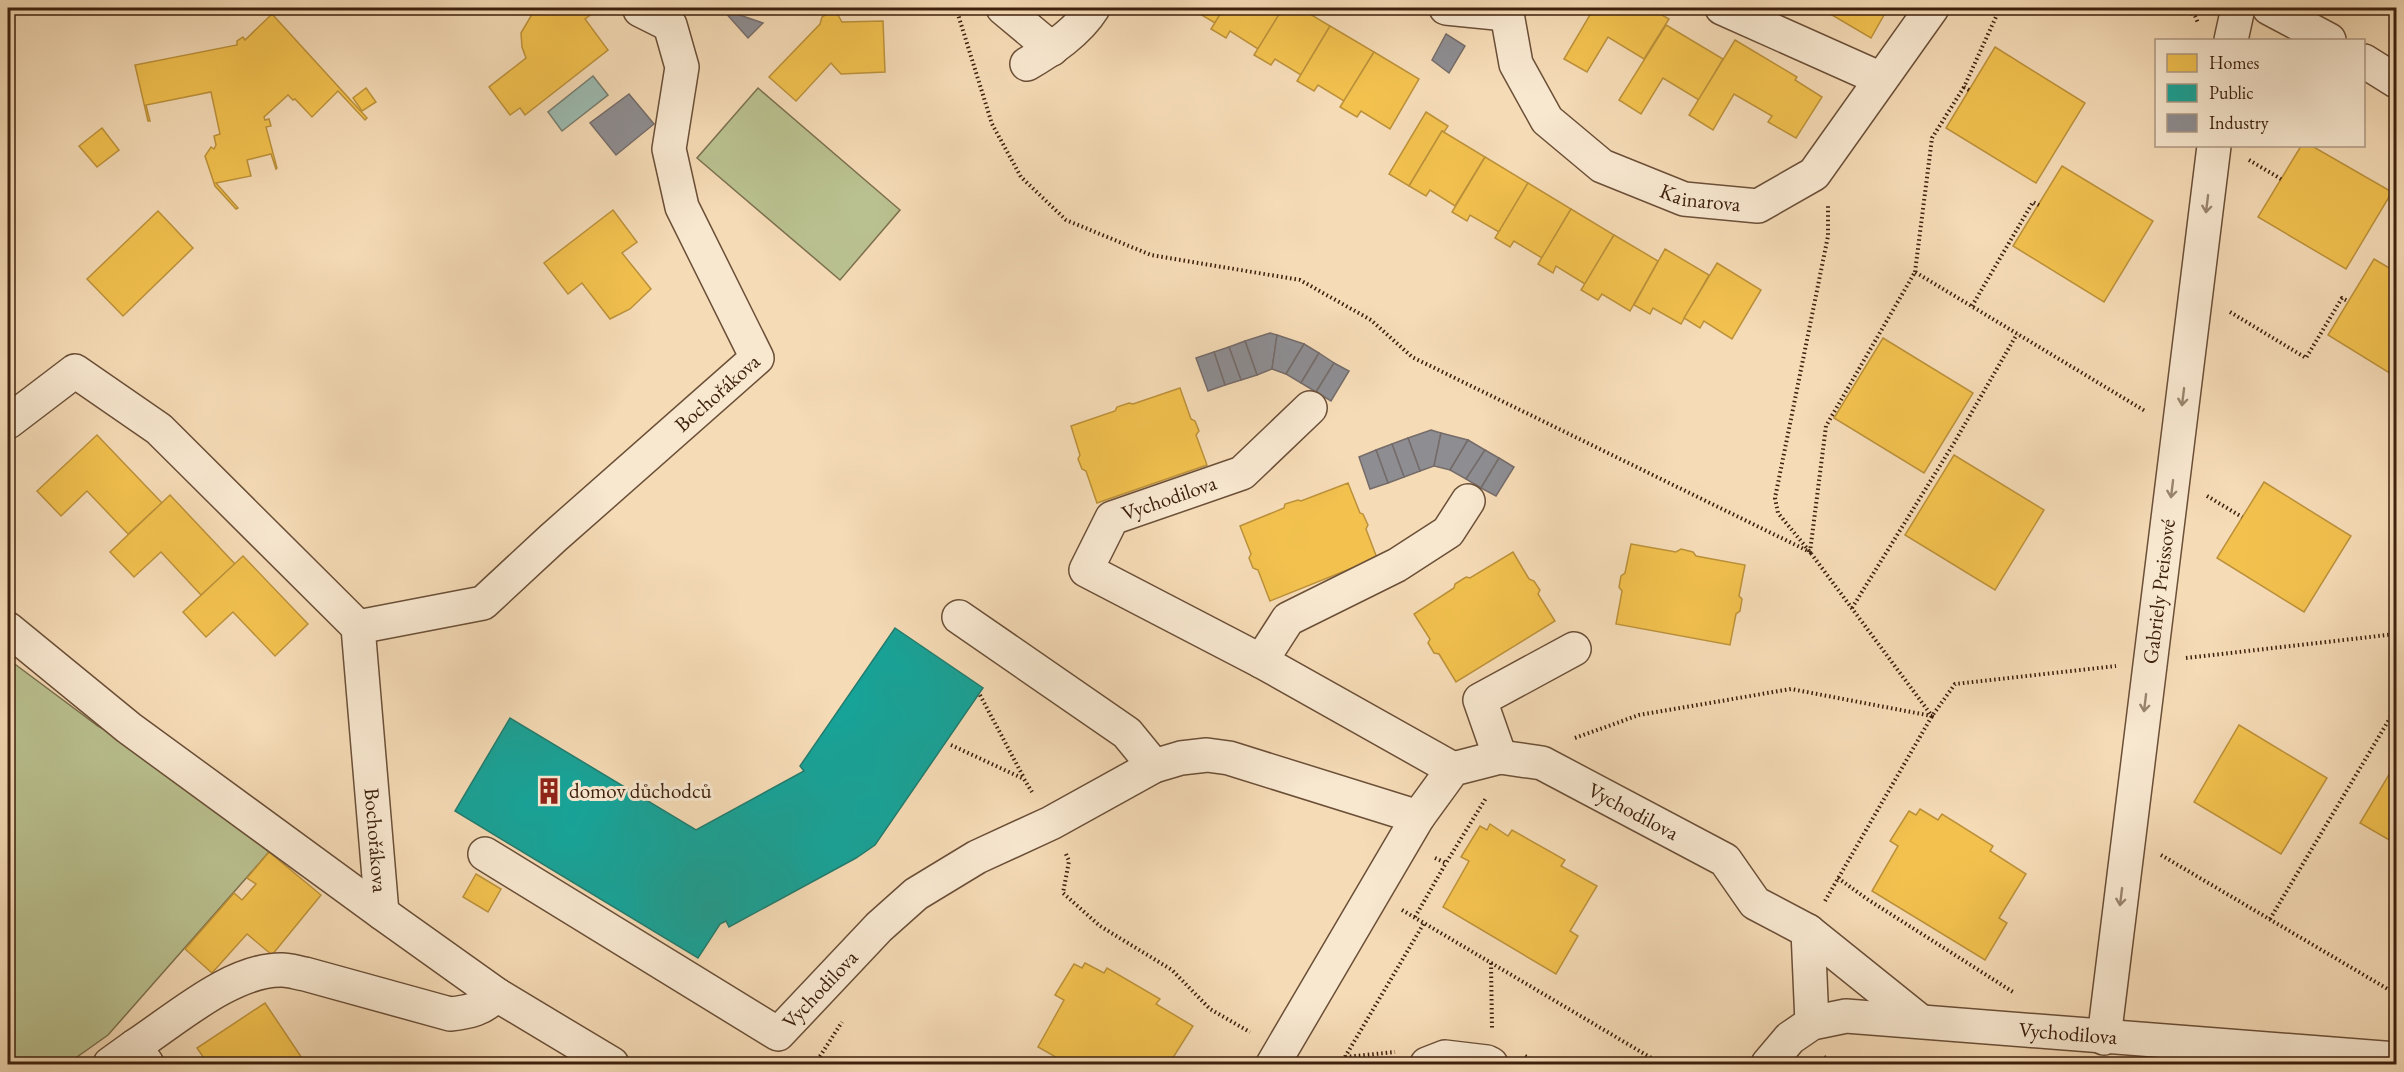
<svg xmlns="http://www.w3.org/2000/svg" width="2404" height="1072" viewBox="0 0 2404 1072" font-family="'EB Garamond',serif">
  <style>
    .green { fill: #bac190; stroke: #7c704e; stroke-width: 1.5 }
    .water { fill: #9cbbb1; stroke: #767d6f; stroke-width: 1.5 }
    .homes { fill: #f2c14e; stroke: #bc913a; stroke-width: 1.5 }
    .public { fill: #17a398; stroke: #227c6e; stroke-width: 1.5 }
    .industry { fill: #8d8d92; stroke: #756c6a; stroke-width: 1.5 }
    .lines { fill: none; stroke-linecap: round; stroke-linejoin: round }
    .minor-casing { stroke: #6b4f37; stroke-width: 36 }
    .path { stroke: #3d200d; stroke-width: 4; stroke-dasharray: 1.5 3; stroke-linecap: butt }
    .minor { stroke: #f8e8d0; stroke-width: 33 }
    .oneway { stroke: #9a846e }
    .labels { text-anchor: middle; stroke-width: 6; stroke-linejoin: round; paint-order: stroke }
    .street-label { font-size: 21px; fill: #3d200d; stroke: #f8e8d0 }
    .poi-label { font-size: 21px; fill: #3d200d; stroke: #f8e8d0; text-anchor: start }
  </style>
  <rect width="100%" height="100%" fill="#f5dbb6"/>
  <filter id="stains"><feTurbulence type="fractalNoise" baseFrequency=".00333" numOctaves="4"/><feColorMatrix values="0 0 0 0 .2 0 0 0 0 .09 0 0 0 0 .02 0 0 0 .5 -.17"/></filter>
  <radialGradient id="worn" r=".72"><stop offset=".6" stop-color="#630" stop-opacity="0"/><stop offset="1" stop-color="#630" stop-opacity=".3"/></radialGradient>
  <g class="green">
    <path d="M758,88L900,210L840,280L697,158Z"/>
    <path d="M8,659L98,726L177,770L269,852L108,1035L67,1064H8Z"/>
  </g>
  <path class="water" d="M593,76L608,95L562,131L548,112Z"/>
  <g class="homes">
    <path d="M525,8H600L585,19L608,50L525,115L520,108L510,115L489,87L526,58L522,47L521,33L531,16Z"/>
    <path d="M1190,8H1224L1215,23Z"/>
    <path d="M1224,8H1283L1258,49L1230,31L1226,38L1211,29Z"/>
    <path d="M1283,8H1300L1330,26L1301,75L1275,59L1271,65L1254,55Z"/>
    <path d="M1594,8H1650L1669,19L1644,59L1608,37L1587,72L1564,59Z"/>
    <path d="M1820,8H1888L1871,38Z"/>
    <path d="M830,12L838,15L842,22L883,21L885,72L841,74L831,63L796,101L769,77L820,24L822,17Z"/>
    <path d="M272,14L367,118L365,120L338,91L312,117L295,99L293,100L288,95L264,117L265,120L269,119L271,126L266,127L277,168L276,169L271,154L247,160L251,176L216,183L238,208L236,209L215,186L205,156L211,147L214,149L216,145L214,136L220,134L211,92L146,105L150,121H148L135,65L237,45V41L243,37L245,40Z"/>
    <path d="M1666,25L1723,59L1699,100L1663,78L1641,114L1619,100Z"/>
    <path d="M1330,26L1374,52L1344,101L1318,85L1314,91L1297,81Z"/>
    <path d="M1735,40L1797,77L1795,80L1822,97L1796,138L1768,122L1772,116L1734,94L1713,130L1689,115Z"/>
    <path d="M1995,47L2085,103L2036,183L1946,128Z"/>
    <path d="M1374,52L1419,79L1390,129L1361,111L1357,117L1340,107Z"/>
    <path d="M366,88L376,102L362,111L353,98Z"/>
    <path d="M1426,112L1448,126L1444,132L1442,131L1409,186L1389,174Z"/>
    <path d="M102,128L119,150L97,167L79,146Z"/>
    <path d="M1442,131L1485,157L1455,206L1430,190L1426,196L1409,186Z"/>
    <path d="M2301,146H2312L2392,192L2346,269L2258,217Z"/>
    <path d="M1485,157L1528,183L1499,232L1470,215L1467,221L1452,212Z"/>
    <path d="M2062,166L2153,221L2104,302L2013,246Z"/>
    <path d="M1528,183L1571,209L1542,258L1514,241L1510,247L1495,238Z"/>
    <path d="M1571,209L1614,235L1585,284L1556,266L1553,273L1538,264Z"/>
    <path d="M613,210L637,242L622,253L651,289L630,309L610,319L582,283L568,294L544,263Z"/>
    <path d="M158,211L193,248L123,316L87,279Z"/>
    <path d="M1614,235L1658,261L1630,311L1602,294L1598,300L1581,290Z"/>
    <path d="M1665,249L1709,275L1681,324L1653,308L1650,314L1634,305Z"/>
    <path d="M2374,259L2396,272V377L2328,335Z"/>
    <path d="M1717,263L1761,290L1732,339L1704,321L1700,328L1684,318Z"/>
    <path d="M1883,338L1973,393L1924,473L1834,418Z"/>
    <path d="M1180,388L1191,419L1195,421L1199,431L1196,435L1207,465L1097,503L1086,471L1082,469L1078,459L1080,455L1071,426L1115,411L1117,407L1129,403L1133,404Z"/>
    <path d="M97,435L162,503L128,534L87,491L61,516L37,491Z"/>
    <path d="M1954,455L2044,510L1995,590L1905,535Z"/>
    <path d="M2264,482L2351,536L2304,612L2217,558Z"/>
    <path d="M1348,483L1360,513L1363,514L1368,525L1366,529L1377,558L1270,601L1258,570L1253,568L1249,558L1251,554L1240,526L1284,508L1285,504L1298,500L1301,501Z"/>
    <path d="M170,495L235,564L201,595L161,552L134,577L110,552Z"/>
    <path d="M1631,544L1676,552L1681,549L1693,552L1696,556L1745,565L1739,596L1742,599L1740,611L1736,614L1730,645L1616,624L1622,591L1619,587L1621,576L1625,573Z"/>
    <path d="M1513,552L1529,579L1534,581L1540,590L1538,594L1555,621L1456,682L1439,654L1434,653L1428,643L1430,639L1414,614L1454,588L1455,584L1466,577L1470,578Z"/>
    <path d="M243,556L308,624L275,656L233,612L206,637L183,612Z"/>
    <path d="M2239,725L2327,778L2281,854L2194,802Z"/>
    <path d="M2396,763V844L2360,823Z"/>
    <path d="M1920,809L1938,820L1942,814L1993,846L1990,851L2026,874L1999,918L2007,923L1985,960L1872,891L1898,846L1890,841L1909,811L1916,815Z"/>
    <path d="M1490,824L1508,836L1512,830L1565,860L1561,866L1597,886L1570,931L1578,936L1556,974L1443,907L1469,861L1461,857L1480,826L1487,830Z"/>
    <path d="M269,852L321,895L272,955L247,934L212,973L185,949L234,893L242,900L256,884L247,878Z"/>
    <path d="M476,874L501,889L488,912L463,897Z"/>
    <path d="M1085,963L1104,973L1107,968L1160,999L1156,1004L1193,1026L1169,1064H1068L1038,1047L1064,1000L1055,995L1074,964L1082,968Z"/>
    <path d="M265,1003L306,1064H208L197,1048Z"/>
  </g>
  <path class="public" d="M895,628L983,688L875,845L856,858L729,927L726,921L720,924L698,958L455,811L510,718L696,830L804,771L800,766Z"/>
  <g class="industry">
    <path d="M722,9L763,23L748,38Z"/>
    <path d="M1446,34L1465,46L1449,73L1432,60Z"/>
    <path d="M629,94L654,124L616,155L590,123Z"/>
    <path d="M1270,333L1277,335L1272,369L1257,375L1245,341Z"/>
    <path d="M1277,335L1304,344L1286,374L1272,369Z"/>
    <path d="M1245,341L1257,375L1241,380L1229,347Z"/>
    <path d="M1304,344L1319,353L1301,383L1286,374Z"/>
    <path d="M1229,347L1241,380L1225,385L1214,352Z"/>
    <path d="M1214,352L1225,385L1208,391L1196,358Z"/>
    <path d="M1319,353L1334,363L1316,392L1301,383Z"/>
    <path d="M1334,363L1349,371L1331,401L1316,392Z"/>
    <path d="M1431,430L1441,433L1434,466L1420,471L1408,438Z"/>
    <path d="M1441,433L1468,440L1450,470L1434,466Z"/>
    <path d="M1408,438L1420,471L1404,477L1392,444Z"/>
    <path d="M1468,440L1485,450L1466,479L1450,470Z"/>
    <path d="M1392,444L1404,477L1388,483L1376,450Z"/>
    <path d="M1376,450L1388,483L1370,489L1359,457Z"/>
    <path d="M1485,450L1499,458L1481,488L1466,479Z"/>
    <path d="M1499,458L1514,467L1496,496L1481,488Z"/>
  </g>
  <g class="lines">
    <defs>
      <g id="minor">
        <path d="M1003,8L1052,49"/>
        <path d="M1446,8L1506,14"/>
        <path id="s1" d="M1506,8L1516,64L1547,120L1602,166L1684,199L1758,206L1814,174L1932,8"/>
        <path d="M1722,8L1881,79"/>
        <path d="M2269,8L2329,40"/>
        <path d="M2231,40L2238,8"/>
        <path d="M2364,61L2396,81"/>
        <path d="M1027,64C1051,50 1078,32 1093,8"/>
        <path d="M1310,408L1242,473L1112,518L1086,570L1261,661L1453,769"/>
        <path id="s2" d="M8,422L75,371L159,429L358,627L382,913"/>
        <path d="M959,617L1127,733L1154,766"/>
        <path id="s3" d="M358,627L483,603L553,538L757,358L682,207L669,149L682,67L670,25L640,10"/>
        <path d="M8,629L129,728L382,913L497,995L612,1064"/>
        <path d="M1261,661L1288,619L1397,565L1448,532L1468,501"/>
        <path d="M1500,757L1480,700L1574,649"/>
        <path id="s4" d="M485,854L778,1034L879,927L916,894L977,857L1051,823L1154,766L1181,758L1207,755L1229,758L1418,817"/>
        <path d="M1808,931L1920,1021"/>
        <path id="s5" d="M2104,1038L2214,146"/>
        <path d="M110,1064L135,1046"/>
        <path d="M147,1064L135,1046C175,1020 232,969 282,970C290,970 298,973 305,974L450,1014C470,1012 482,1009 497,995"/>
        <path id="s6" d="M1273,1064L1418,817L1453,769L1500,757L1542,763L1725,860L1755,903L1808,931L1812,1023"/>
        <path d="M1427,1064L1445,1057L1487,1062L1491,1064"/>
        <path id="s7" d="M1768,1064L1790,1038L1812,1023L1846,1016L2396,1059"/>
      </g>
    </defs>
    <use href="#minor" class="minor-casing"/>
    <g class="path">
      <path d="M956,8L992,124L1021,177L1066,220L1151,255L1300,280L1371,320L1412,357L1810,552L1826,426L1915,272L2145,411"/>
      <path d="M2184,8L2195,16L2198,23"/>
      <path d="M1969,90L1964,87L2000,8"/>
      <path d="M2249,160L2281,179"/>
      <path d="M1915,272L1932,138L1964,87"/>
      <path d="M1972,306L2033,202L2039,205"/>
      <path d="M2230,312L2306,358L2342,298L2348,301"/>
      <path d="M2207,496L2242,517"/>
      <path d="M1852,608L1954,443L2017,334"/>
      <path d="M2186,658L2396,634"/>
      <path d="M980,695L1024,778"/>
      <path d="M1575,738L1639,715L1791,689L1932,716L1810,552L1778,513L1775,498L1828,236V205"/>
      <path d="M951,745L1024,779L1032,792"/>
      <path d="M1066,854L1069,861L1063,893L1100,926L1172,970L1210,1009L1250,1032"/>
      <path d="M2161,855L2396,994"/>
      <path d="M1435,858L1446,863L1486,798"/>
      <path d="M1838,878L1867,899L2013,992"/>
      <path d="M1825,901L1932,716L1955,684L2116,666"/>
      <path d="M1402,910L1658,1062"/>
      <path d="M1415,917L1446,863"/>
      <path d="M2270,919L2396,708"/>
      <path d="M1491,963L1492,1028"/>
      <path d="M2391,1022L2396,1000"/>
      <path d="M1525,1056L1539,1064"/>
      <path d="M1345,1057L1424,923"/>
      <path d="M1824,1057L1836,1064"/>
      <path d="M815,1064L842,1022"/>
      <path d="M1340,1064L1345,1057L1395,1052"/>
    </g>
    <use href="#minor" class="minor"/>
  </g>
  <defs><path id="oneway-shaft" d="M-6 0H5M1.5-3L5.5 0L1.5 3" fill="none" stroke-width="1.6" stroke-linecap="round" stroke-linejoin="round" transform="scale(1.5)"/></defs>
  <g class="oneway">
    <use href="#oneway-shaft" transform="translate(2207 204) rotate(97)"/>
    <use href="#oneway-shaft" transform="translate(2183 397) rotate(97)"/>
    <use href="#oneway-shaft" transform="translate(2172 489) rotate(97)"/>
    <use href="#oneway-shaft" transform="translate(2145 703) rotate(97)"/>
    <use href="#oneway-shaft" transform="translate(2121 897) rotate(97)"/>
  </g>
  <defs>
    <symbol id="building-bare" viewBox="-9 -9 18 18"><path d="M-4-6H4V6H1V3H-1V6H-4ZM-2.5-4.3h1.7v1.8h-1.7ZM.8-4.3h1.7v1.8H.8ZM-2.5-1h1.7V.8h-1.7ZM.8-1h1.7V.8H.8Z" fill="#8f2418" stroke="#f8e8d0" stroke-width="2.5" paint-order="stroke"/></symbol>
  </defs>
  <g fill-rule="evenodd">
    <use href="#building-bare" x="530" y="772" width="38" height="38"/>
  </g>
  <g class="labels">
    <g class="street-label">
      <text dy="7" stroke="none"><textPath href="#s1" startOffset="297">Kainarova</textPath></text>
      <text dy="7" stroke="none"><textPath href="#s3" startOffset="442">Bochořákova</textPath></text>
      <text transform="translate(1169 498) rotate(-19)" y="7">Vychodilova</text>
      <text dy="7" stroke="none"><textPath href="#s5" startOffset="450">Gabriely Preissové</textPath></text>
      <text dy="7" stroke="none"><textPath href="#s6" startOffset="540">Vychodilova</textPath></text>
      <text dy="7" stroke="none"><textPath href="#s2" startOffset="681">Bochořákova</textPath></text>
      <text dy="7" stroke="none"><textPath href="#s4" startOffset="405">Vychodilova</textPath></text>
      <text dy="7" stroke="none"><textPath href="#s7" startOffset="318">Vychodilova</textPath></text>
    </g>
    <g class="poi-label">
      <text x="569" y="798">domov důchodců</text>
    </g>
  </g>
  <rect width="2404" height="1072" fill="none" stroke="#f5dbb6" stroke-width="30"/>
  <rect x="9" y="9" width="2386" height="1054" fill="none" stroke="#3d200d" stroke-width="3"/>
  <rect x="15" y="15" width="2374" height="1042" fill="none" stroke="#3d200d" stroke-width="1.5"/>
  <rect x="2155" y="39" width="210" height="108" fill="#f8e8d0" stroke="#ad9882" stroke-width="1.5"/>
  <rect x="2167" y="54" width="30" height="18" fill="#f2c14e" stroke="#ad9882" stroke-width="1.5"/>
  <text x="2209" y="69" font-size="18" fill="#3d200d">Homes</text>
  <rect x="2167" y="84" width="30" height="18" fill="#17a398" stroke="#ad9882" stroke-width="1.5"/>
  <text x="2209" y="99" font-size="18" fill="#3d200d">Public</text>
  <rect x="2167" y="114" width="30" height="18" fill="#8d8d92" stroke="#ad9882" stroke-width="1.5"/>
  <text x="2209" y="129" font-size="18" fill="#3d200d">Industry</text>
  <rect width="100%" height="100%" filter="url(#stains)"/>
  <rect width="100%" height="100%" fill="url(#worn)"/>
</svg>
